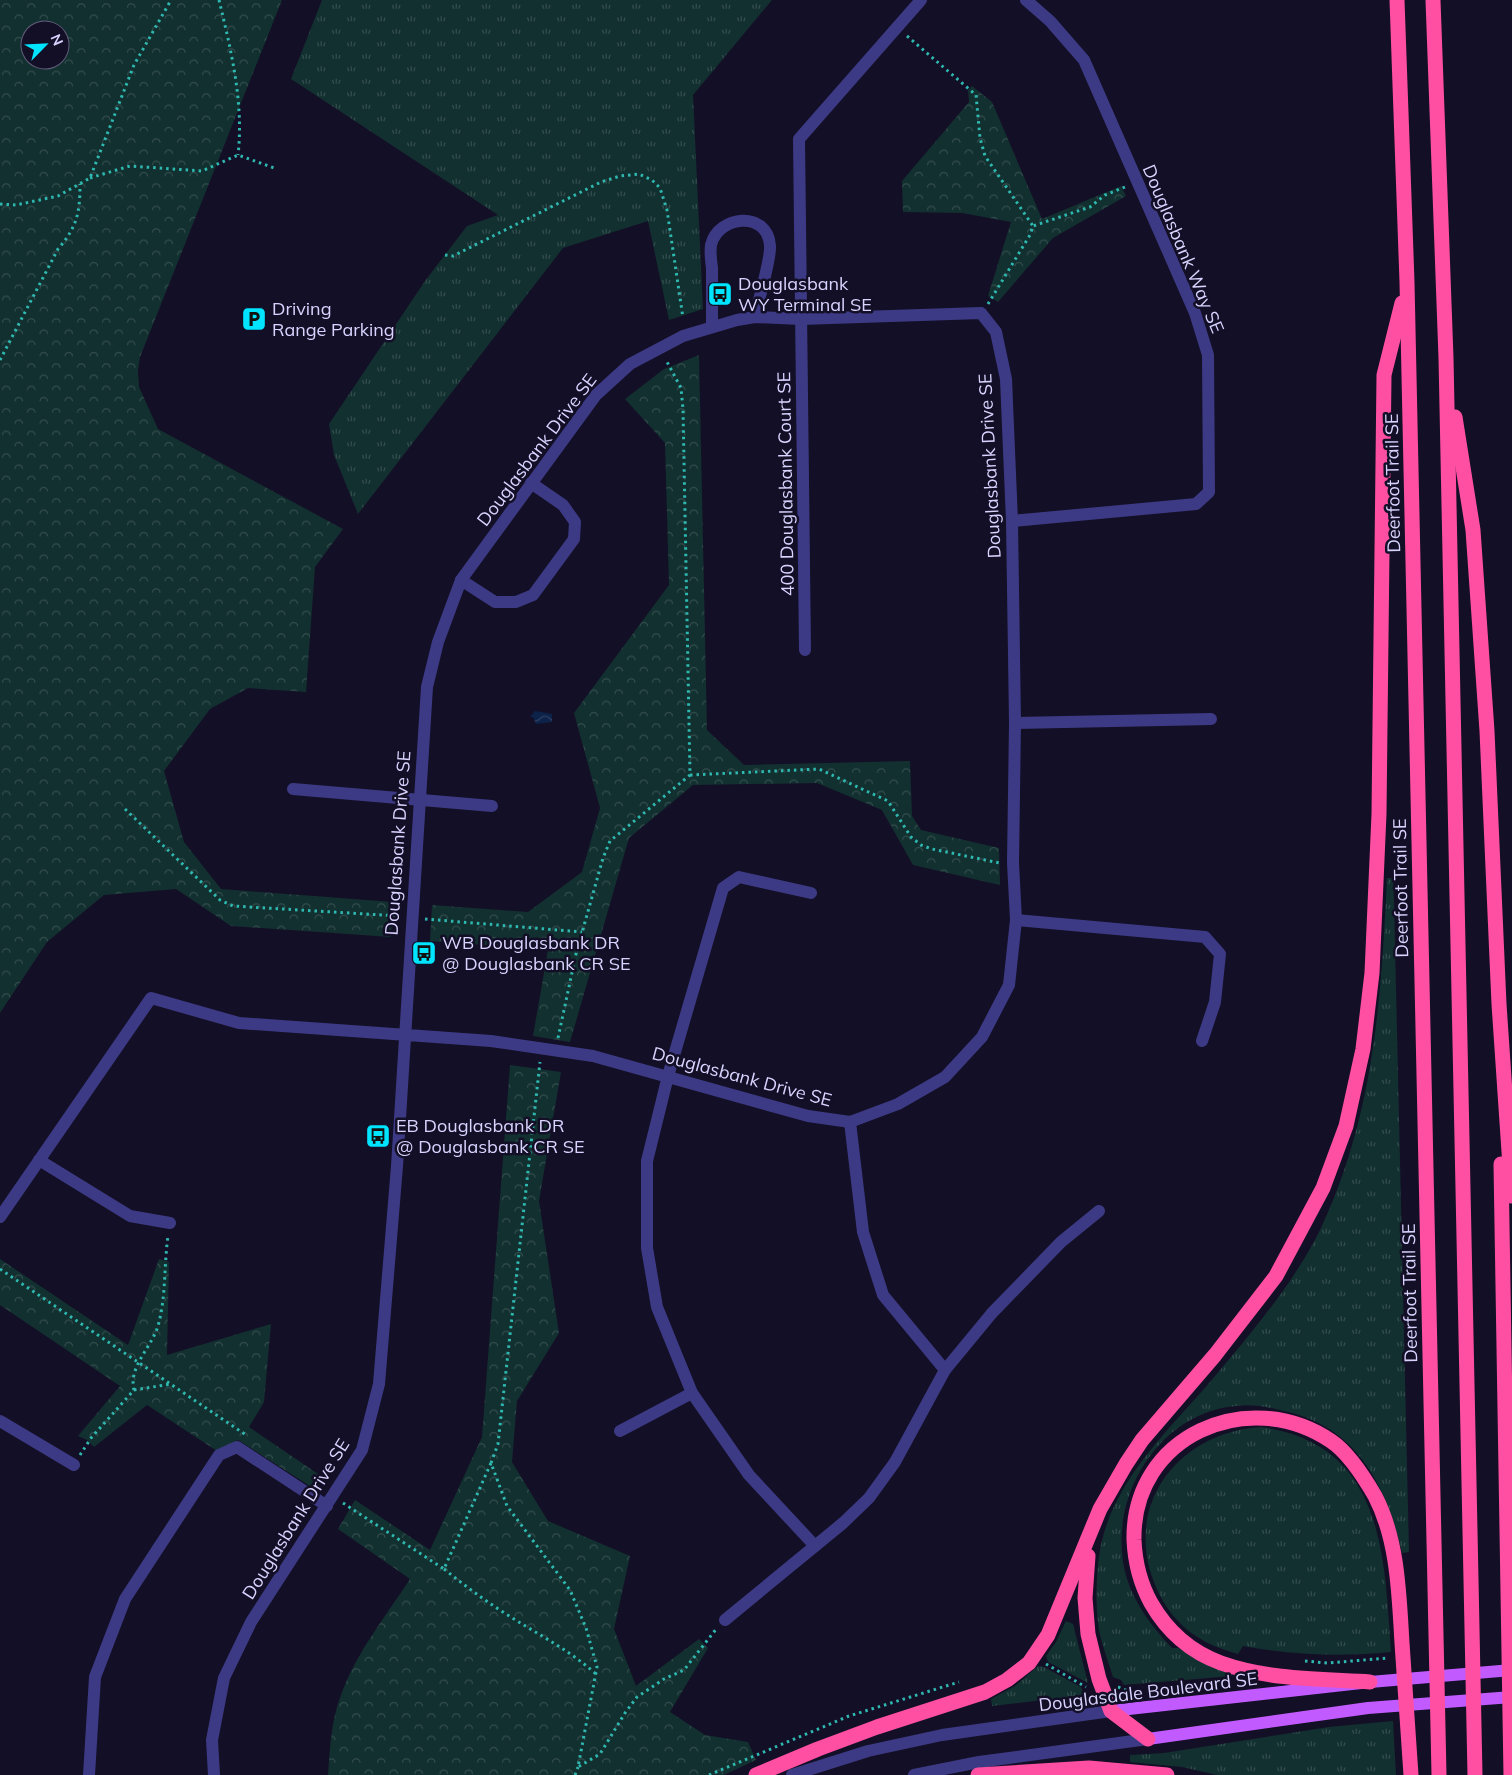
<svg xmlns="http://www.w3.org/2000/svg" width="1512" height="1775" viewBox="0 0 1512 1775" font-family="Mulish,sans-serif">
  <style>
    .grass { fill: url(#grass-tufts) }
    .forest { fill: url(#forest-crowns); fill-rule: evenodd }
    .water { fill: url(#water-waves) }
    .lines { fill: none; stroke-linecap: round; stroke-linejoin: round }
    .path { stroke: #2fb8b0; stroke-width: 3; stroke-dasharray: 2.5 4; stroke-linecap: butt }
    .minor { stroke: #3d3a85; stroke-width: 12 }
    .major { stroke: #c25bff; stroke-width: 12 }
    .highway { stroke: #ff4fa3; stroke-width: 15 }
    .labels { text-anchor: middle; stroke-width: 5; stroke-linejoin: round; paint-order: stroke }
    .street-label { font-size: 18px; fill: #d9d4ff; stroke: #130f26 }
    .poi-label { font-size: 18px; fill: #d9d4ff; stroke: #130f26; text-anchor: start }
  </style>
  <defs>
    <pattern id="grass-tufts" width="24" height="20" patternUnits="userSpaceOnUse" patternTransform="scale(1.25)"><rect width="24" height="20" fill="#12302f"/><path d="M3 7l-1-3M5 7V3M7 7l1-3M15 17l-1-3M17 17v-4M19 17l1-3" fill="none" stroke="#344d4e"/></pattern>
    <pattern id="forest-crowns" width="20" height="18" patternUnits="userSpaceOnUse" patternTransform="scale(1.25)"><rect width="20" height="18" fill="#12302f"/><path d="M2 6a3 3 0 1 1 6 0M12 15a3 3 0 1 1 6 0" fill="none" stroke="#344d4e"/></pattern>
    <pattern id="water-waves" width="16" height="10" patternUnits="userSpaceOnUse" patternTransform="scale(1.25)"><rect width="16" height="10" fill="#0c2248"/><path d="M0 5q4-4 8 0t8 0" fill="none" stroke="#2f4163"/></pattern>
  </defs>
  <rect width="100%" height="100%" fill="#130f26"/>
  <g class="grass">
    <path d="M322,0H772L693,95L703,309L669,320L648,221L563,248L358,514L334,455L329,424L425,281L467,226L498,215L291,79Z"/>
    <path d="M1387,878H1393L1394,901L1409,1552L1402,1553C1387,1487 1357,1426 1284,1411C1268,1407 1252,1404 1236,1406C1155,1413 1104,1505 1127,1579C1136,1606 1153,1628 1172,1648H1178L1233,1672L1232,1676L1124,1685L1121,1680L1113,1677C1108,1661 1102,1645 1099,1630C1095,1605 1096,1575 1100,1550C1112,1482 1167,1432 1210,1382C1249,1336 1295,1282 1321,1228C1374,1114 1381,1001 1387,878Z"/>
    <path d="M1261,1427C1384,1444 1384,1554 1391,1652C1341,1657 1292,1655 1243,1646L1238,1654C1225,1650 1211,1646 1199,1638C1180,1627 1164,1607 1156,1587C1121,1506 1178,1432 1261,1427Z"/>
    <path d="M1066,1621L1073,1624L1088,1683L1048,1662L1046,1656L1056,1642Z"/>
    <path d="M1038,1666L1044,1667L1081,1687L1084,1695L992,1706L991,1699L1015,1686Z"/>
    <path d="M1393,1721L1396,1775H1217L1182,1767L1130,1762V1755L1164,1753L1329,1727Z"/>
  </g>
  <g class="forest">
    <path d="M0,0H282L140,357L138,370L139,387L158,429L343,529L315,567L306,692L248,688L210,709L164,771L184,842L221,889L393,902L391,937L231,926L176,889L104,895L47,942L0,1013ZM30,30H60V60H30Z"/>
    <path d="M972,86L992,102L1042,219L1121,186L1126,196L1053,238L998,302L988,296L1011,222L962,213L903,212L902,181L969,102L968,90Z"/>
    <path d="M699,355L707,730L744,765L910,761L912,816L921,830L999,848L1000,885L913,865L882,810L817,783L693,785L629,838L570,1042L533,1036L548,950L430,941L432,905L528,912L582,872L600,808L574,713L669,585L665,443L625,399L664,369Z"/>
    <path d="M510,1065L561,1072L539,1201L559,1333L517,1401L512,1462L548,1521L630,1556L614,1629L636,1686L699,1639L708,1648L670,1712L705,1735L748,1742L756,1760L724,1775H328C330,1748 331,1721 341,1695C356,1653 386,1616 410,1579L338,1529L355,1500L430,1550L482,1437Z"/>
    <path d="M0,1259L128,1345L159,1259L169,1262L167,1355L271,1324L264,1402L249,1427L324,1478L316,1490L238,1440L217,1451L147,1405L94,1447L87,1440L78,1436L120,1386L0,1305Z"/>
  </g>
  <path class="water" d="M535,711L552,714V722L536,724L533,717H530Z"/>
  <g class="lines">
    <g class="path">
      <path d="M219,0C231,50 244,103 238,155"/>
      <path d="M907,36L976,95L980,138L985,156L1033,226"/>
      <path d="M90,178L130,166L202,171L238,155L277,169"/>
      <path d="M0,204L16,205L58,196L90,178L134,65L171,0"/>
      <path d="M445,255L453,256L601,182L620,176L639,174L652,180L660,188L667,210L683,318"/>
      <path d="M988,304L1030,235L1033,226L1090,207L1105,195L1125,187"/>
      <path d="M0,360L58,249C77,227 80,213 80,184"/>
      <path d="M690,775L819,769L888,801L911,837L921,845L932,849L1000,863"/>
      <path d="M125,809L220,900L233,906L399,916"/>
      <path d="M425,919L582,932"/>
      <path d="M558,1038L576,954L603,858L610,841L690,775L683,409L681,388L666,360"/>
      <path d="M0,1269L246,1435"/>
      <path d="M134,1390L171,1384"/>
      <path d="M80,1455L91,1438L134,1390C128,1365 154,1346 159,1322C166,1295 164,1264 168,1236"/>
      <path d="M491,1463L498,1444L540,1062"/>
      <path d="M343,1503L444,1569L491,1463L507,1506L570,1590L586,1628L597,1667L578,1767L600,1754L625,1713L637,1697L664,1679L684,1670L717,1628"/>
      <path d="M444,1569C464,1585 484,1600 506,1614C537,1634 568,1649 596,1674"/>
      <path d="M1305,1661L1327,1663L1389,1658"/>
      <path d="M1046,1664L1086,1687"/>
      <path d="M1118,1687L1135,1694"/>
      <path d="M575,1775L578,1767"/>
      <path d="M709,1775L849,1716L959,1682"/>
    </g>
    <g class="minor">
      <path d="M712,326C712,307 712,287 712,268C711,261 710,252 711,245C718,215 768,210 770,246C771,260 758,301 755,317"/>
      <path d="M1012,521L1196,504L1209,492L1208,355L1195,313L1084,60L1050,21L1026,0"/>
      <path d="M461,580L495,602H516L533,595L574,539L575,522L563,505L531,483"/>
      <path d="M805,650L799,139L921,0"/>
      <path d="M1015,723L1211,719"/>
      <path d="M293,789L492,806"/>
      <path d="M811,893L739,877L723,888L668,1076L647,1161V1248L657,1307L692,1393L749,1475L815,1546"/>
      <path d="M1016,920L1205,937L1220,954L1215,1002L1202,1041"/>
      <path d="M850,1122L863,1232L883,1295L945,1370"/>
      <path d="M39,1160L130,1216L170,1223"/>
      <path d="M0,1217L151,998L239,1023L491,1041L593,1056L808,1116L850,1122L898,1104L945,1077L982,1037L1009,985L1016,920L1013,863L1015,723L1012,521L1006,379L996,332L981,313L801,319L755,317L737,320L683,336L630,364L596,395L461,580L438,642L427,687L397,1166L379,1384L362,1450L251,1622L224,1678L212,1740L214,1775"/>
      <path d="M0,1421L74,1465"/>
      <path d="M620,1431L692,1393"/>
      <path d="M725,1620L843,1523L869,1498L895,1462L945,1370L992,1313L1061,1242L1099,1211"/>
      <path d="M89,1775L95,1677L125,1599L219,1455L237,1447L327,1506"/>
      <path d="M792,1775L868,1751L942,1735L1111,1711"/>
      <path d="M914,1775L979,1762L1148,1739"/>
    </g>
    <g class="major">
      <path d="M1111,1711L1370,1682L1512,1670"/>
      <path d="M1148,1739L1368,1708L1512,1697"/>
    </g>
    <g class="highway">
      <path d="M1397,0L1407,282L1439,1775"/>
      <path d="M1433,0L1446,358L1475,1775"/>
      <path d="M1455,417L1473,530L1487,731L1499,1004L1512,1196"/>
      <path d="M1501,1164L1511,1775"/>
      <path d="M1088,1556L1085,1598L1088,1634L1099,1679L1111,1711L1148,1739"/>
      <path d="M1370,1682C1321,1679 1269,1680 1221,1663C1191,1652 1167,1631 1151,1603C1140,1583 1135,1563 1134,1540C1132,1436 1248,1385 1331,1441C1349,1453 1364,1477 1375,1496C1398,1540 1399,1594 1402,1643C1405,1687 1408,1731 1411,1775"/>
      <path d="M756,1775L818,1749L877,1727L985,1692L1007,1680L1029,1663L1048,1635L1100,1509L1126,1464L1142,1440L1215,1355L1276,1276L1323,1188L1346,1126L1363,1049L1372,973L1379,814L1384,375L1402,303"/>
      <path d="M978,1775L1089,1768L1167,1775"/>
    </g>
  </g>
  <defs>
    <symbol id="bus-square" viewBox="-11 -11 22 22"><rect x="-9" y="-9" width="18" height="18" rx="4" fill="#00e5ff" stroke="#130f26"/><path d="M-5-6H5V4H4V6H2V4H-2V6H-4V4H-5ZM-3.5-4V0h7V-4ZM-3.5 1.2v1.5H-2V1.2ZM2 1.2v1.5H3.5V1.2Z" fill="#111"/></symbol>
    <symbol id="parking-square" viewBox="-11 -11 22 22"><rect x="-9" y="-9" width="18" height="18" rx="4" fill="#00e5ff" stroke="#130f26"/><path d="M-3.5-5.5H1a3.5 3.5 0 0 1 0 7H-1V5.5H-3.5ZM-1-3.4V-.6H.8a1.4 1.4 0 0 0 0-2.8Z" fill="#111"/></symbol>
  </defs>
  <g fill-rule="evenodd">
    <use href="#bus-square" x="706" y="280" width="28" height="28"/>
    <use href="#parking-square" x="240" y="305" width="28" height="28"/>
    <use href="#bus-square" x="410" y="939" width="28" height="28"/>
    <use href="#bus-square" x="364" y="1122" width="28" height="28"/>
  </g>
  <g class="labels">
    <g class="street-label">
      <text transform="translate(1183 249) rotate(67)" y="6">Douglasbank Way SE</text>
      <text transform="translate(537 450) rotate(-53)" y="6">Douglasbank Drive SE</text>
      <text transform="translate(990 466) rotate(-93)" y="6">Douglasbank Drive SE</text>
      <text transform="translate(1393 483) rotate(-91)" y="6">Deerfoot Trail SE</text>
      <text transform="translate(786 484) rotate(-91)" y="6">400 Douglasbank Court SE</text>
      <text transform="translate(398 843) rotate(-86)" y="6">Douglasbank Drive SE</text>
      <text transform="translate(1401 888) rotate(-91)" y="6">Deerfoot Trail SE</text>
      <text transform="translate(742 1077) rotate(15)" y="6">Douglasbank Drive SE</text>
      <text transform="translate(1410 1293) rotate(-91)" y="6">Deerfoot Trail SE</text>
      <text transform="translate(296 1519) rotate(-58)" y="6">Douglasbank Drive SE</text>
      <text transform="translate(1148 1692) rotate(-7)" y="6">Douglasdale Boulevard SE</text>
    </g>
    <g class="poi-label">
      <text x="738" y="290">Douglasbank<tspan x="738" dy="21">WY Terminal SE</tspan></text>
      <text x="272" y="315">Driving<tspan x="272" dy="21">Range Parking</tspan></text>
      <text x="442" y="949">WB Douglasbank DR<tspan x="442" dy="21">@ Douglasbank CR SE</tspan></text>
      <text x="396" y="1132">EB Douglasbank DR<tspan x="396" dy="21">@ Douglasbank CR SE</tspan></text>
    </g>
  </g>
  <g transform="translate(45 45) rotate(66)"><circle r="24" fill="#130f26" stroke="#625e7d"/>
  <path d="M0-4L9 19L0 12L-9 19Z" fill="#00e5ff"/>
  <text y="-8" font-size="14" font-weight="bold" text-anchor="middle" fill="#d9d4ff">N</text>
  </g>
</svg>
